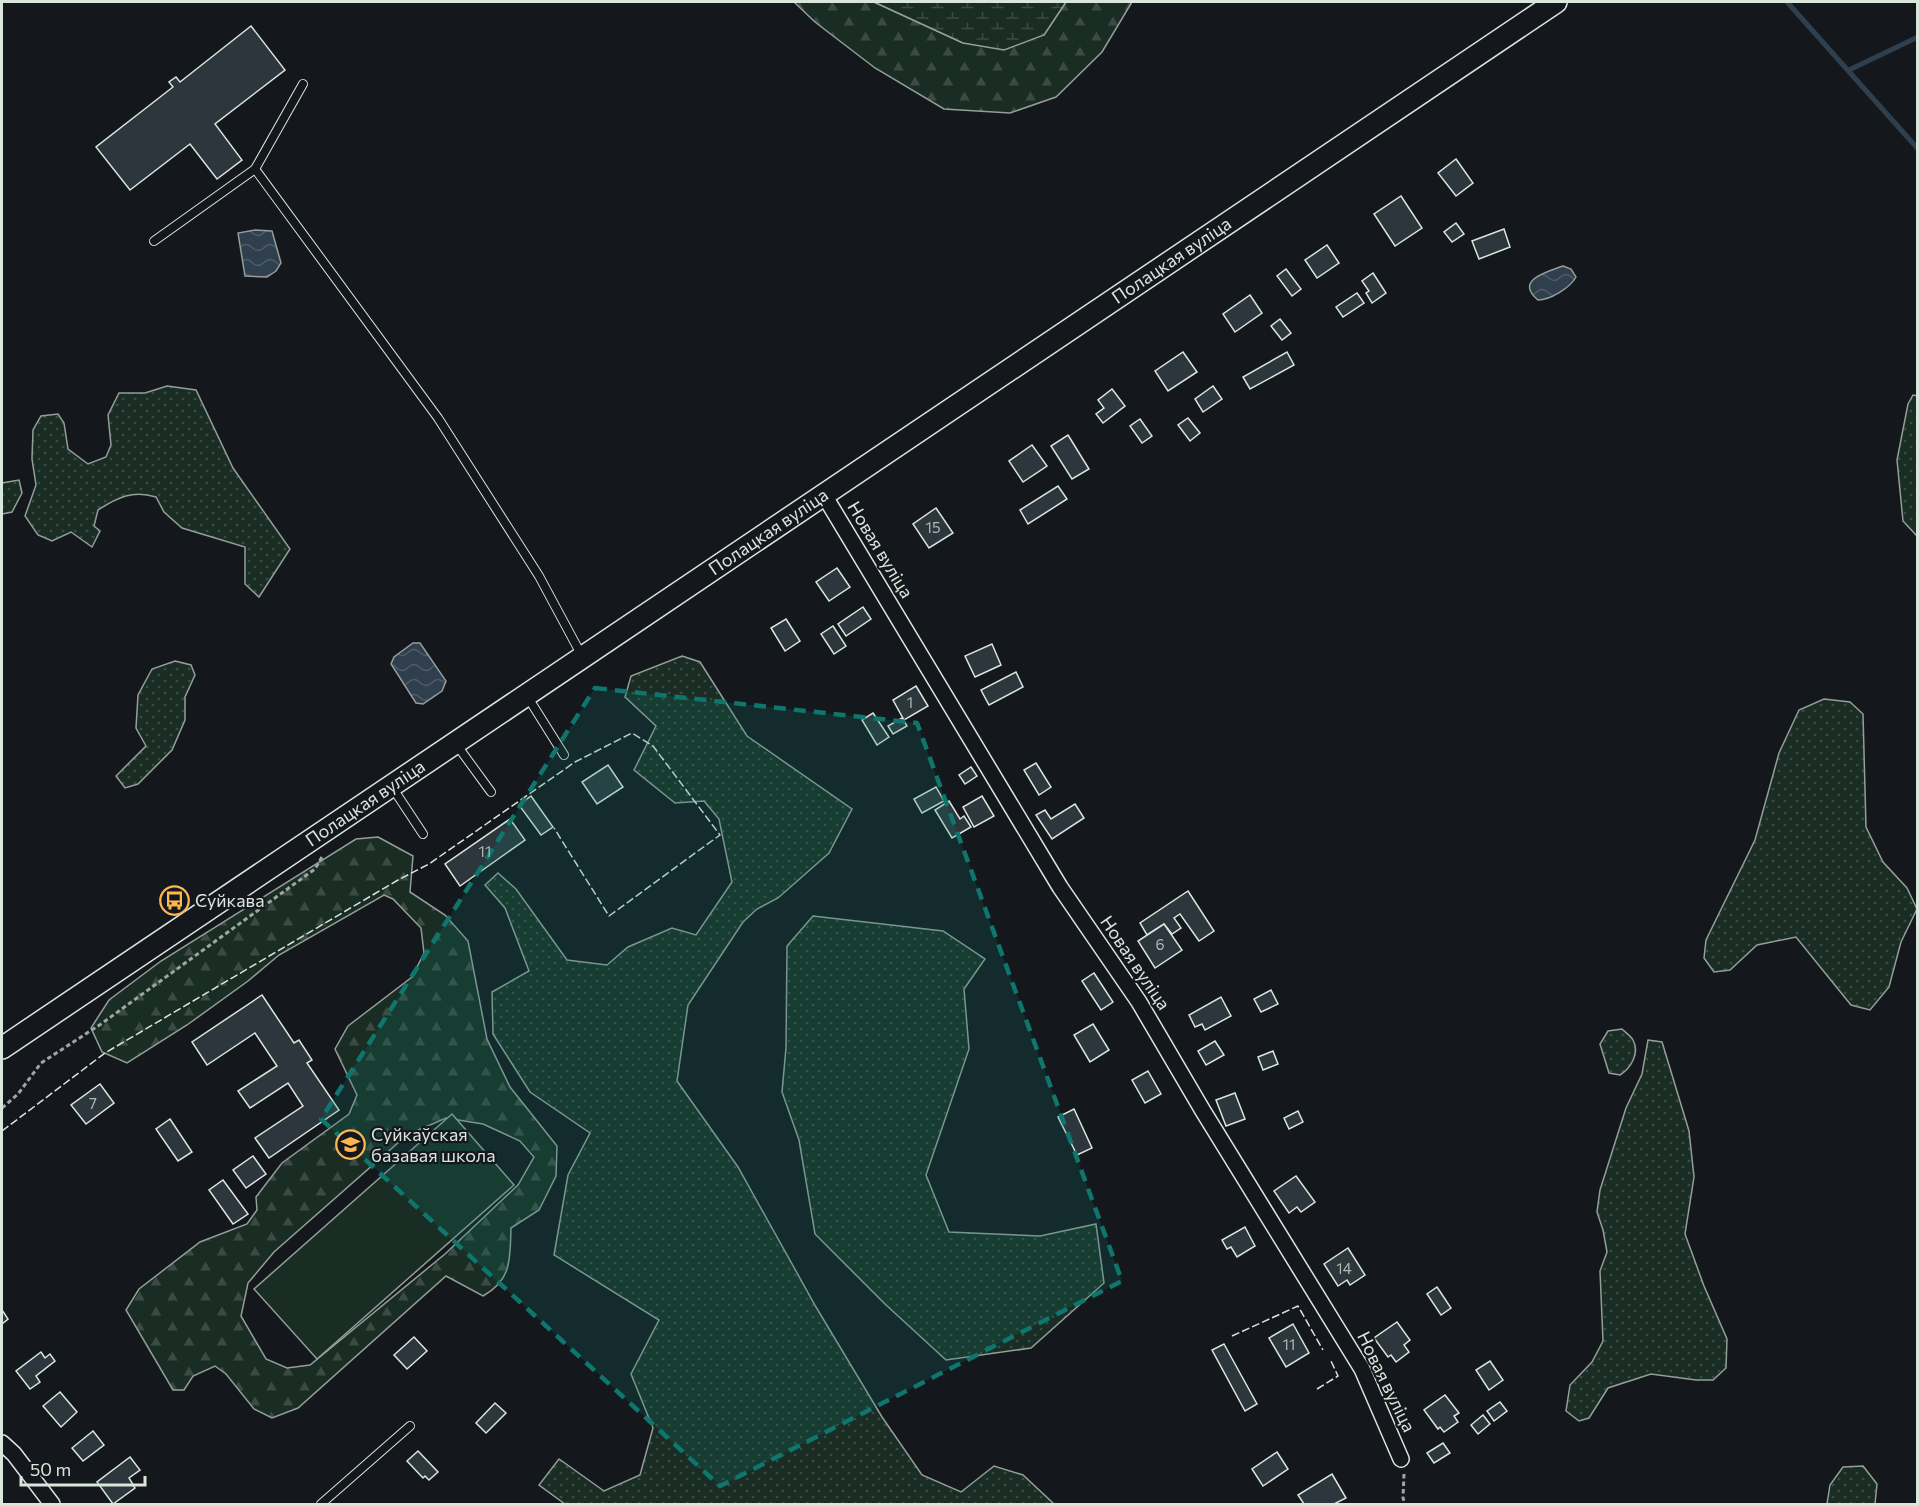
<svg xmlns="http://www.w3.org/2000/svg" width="1919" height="1506" viewBox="0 0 1919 1506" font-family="Commissioner,sans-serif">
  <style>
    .grass { fill: url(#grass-dots); stroke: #939e99; stroke-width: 1.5 }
    .forest { fill: url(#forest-firs); stroke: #939e99; stroke-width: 1.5; fill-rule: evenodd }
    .wetland { fill: url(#wetland-marsh); stroke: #939e99; stroke-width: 1.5 }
    .green { fill: #1a2d24; stroke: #939e99; stroke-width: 1.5 }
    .water { fill: url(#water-waves); stroke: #939e99; stroke-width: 1.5 }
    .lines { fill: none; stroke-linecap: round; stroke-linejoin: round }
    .stream { stroke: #2f3f4d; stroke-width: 5 }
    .building { fill: #2c363c; stroke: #d8e6dc; stroke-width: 1.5 }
    .lane-casing { stroke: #d8e6dc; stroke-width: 10 }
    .street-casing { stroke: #d8e6dc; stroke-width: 18 }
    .secondary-casing { stroke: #d8e6dc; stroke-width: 24 }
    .path { stroke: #9da8a2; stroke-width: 3; stroke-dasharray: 4.5 3; stroke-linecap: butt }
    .lane { stroke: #14181c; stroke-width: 8 }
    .street { stroke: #14181c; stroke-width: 15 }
    .secondary { stroke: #14181c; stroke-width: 21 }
    .fence { stroke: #d8e6dc; stroke-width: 1.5; stroke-dasharray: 8 3; stroke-linecap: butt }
    .marked { fill: #0f766e; fill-opacity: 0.2; stroke: #0f766e; stroke-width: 4.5; stroke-dasharray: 12 8; stroke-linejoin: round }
    .labels { text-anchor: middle; stroke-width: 4.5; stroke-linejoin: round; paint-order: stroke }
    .number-label { font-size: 15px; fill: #adbab4 }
    .street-label { font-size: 18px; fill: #d8e6dc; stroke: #14181c }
    .poi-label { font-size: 18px; fill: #d8e6dc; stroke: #14181c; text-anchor: start }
  </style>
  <defs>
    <pattern id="grass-dots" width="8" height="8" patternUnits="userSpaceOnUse" patternTransform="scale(1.5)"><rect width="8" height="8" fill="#1a2d24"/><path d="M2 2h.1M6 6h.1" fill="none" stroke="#3b4b43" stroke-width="1.8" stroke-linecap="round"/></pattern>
    <pattern id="forest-firs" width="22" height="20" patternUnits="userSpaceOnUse" patternTransform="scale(1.5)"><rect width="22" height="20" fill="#1a2d24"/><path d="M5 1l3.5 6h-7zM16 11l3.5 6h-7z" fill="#3b4b43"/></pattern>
    <pattern id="wetland-marsh" width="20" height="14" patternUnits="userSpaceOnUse" patternTransform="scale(1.5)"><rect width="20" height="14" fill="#1a2d24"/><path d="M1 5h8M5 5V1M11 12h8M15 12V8" fill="none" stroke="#3b4b43"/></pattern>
    <pattern id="water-waves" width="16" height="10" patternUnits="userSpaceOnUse" patternTransform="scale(1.5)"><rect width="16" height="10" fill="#2f3f4d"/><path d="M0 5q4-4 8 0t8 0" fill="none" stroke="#4c5b66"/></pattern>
  </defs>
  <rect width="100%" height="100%" fill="#14181c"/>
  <g class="grass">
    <path d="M167,386L196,390L233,468L290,549L259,597L245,584V547L182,528L164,512L156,497C133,490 118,497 98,510L94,526L100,531L92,547L71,532L52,541L38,535L25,516L36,485L32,459L33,430L41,416L58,414L64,423L68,449L88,464L106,457L111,445L108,415L119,393H145Z"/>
    <path d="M1913,395L1918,396L1917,536L1903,521L1897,460L1908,404Z"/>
    <path d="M19,480L22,493L12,512L2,514V483Z"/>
    <path d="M682,656L700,662L747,736L852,809L829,853L778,898L757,909L743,922L688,1005L677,1081L738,1167L816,1307L882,1417L922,1475L961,1492L994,1466L1023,1475L1054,1504H565L539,1485L559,1459L604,1491L640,1475L653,1428L631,1374L659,1320L554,1255L568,1175L590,1133L530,1092L493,1034L492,992L529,971L505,908L485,885L498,873L516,889L567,960L607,965L628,947L672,928L696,935L732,882L719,819L704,801L675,803L634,770L656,726L625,697L631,676Z"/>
    <path d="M175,661L191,665L195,675L185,697V720L172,750L138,784L125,788L116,776L146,746L136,728L138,695L152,669Z"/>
    <path d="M1824,699L1850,702L1863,714L1866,827L1883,862L1907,888L1917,909L1901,942L1889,987L1870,1010L1851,1005L1796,937L1757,945L1730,970L1714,972L1704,958L1706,940L1755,840L1779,753L1799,710Z"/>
    <path d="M813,916L943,931L985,959L964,989L969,1049L926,1175L949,1232L1040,1236L1096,1224L1104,1283L1031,1348L946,1360L885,1304L815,1234L799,1140L782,1092L786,1048L787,946Z"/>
    <path d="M1622,1029C1625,1032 1631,1036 1633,1040C1640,1053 1631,1068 1620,1075L1609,1073L1600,1044L1608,1031Z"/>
    <path d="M1648,1040L1662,1042L1689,1131L1694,1177L1685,1234L1704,1286L1727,1339L1726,1368L1713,1380H1696L1651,1374L1608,1388L1589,1418L1579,1421L1566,1411L1570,1385L1592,1362L1603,1341L1600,1271L1607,1252L1603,1230L1597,1212L1600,1190L1626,1108L1642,1074Z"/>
    <path d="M1863,1466L1877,1484L1875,1504H1827L1830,1485L1843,1467Z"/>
  </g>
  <g class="forest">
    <path d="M794,2H874L963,43L1044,35L1066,2H1132L1102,52L1056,97L1010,113L944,109L875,68L815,22Z"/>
    <path d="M378,837L413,856L410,892L445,915L468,941L487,1039L510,1087L557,1146L556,1176L539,1210L511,1228C510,1259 512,1280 483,1296L446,1276L298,1408L272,1418L254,1409L226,1374L215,1366L193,1376L184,1390H173L126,1310L139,1289L200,1242L247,1224L257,1210L256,1197L282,1163L349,1114L357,1095L335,1049L348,1026L412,977L424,953L421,928L393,899L384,895L279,955L248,981L187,1025L127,1063L102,1052L91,1028L109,1000L161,961L356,839ZM446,1118L483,1124L520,1141L534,1157L518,1185L445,1254L310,1365L287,1368L266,1359L241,1316L248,1283L274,1252L407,1135Z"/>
  </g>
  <path class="wetland" d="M874,2H1066L1044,35L1004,50L963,43Z"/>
  <path class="green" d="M452,1114L514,1185L317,1359L254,1289Z"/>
  <g class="water">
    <path d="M255,230L272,231L281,263L276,271L267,277L245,276L238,233Z"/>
    <path d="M1563,266L1571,269L1576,277C1570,288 1550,300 1538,300C1514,280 1547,272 1563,266Z"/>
    <path d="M413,643H420L446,681L442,691L423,704L416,703L391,664L394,657Z"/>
  </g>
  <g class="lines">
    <g class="stream">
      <path d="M1787,2L1918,149"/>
      <path d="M1849,70L1918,37"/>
    </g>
  </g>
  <g class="building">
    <path d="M251,26L285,70L215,124L242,160L217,179L190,144L130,190L96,147L173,87L169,82L176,77L180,82Z"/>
    <path d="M1456,159L1473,183L1456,196L1438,173Z"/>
    <path d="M1401,196L1422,228L1395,246L1374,214Z"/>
    <path d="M1456,223L1464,234L1452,242L1444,232Z"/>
    <path d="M1504,229L1510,247L1479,259L1472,241Z"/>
    <path d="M1327,245L1339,263L1317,278L1305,260Z"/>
    <path d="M1286,269L1301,289L1292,296L1277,276Z"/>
    <path d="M1373,273L1386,293L1372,303L1366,293L1369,291L1362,281Z"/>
    <path d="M1357,293L1364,303L1343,317L1336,307Z"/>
    <path d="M1250,295L1262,313L1235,332L1223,314Z"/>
    <path d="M1280,319L1291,333L1282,340L1271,326Z"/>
    <path d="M1183,352L1197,372L1168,391L1155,371Z"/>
    <path d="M1287,352L1294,365L1250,389L1243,377Z"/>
    <path d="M1213,386L1222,399L1203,412L1195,399Z"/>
    <path d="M1112,389L1125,406L1103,423L1096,414L1104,408L1098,400Z"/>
    <path d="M1188,418L1200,433L1190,441L1178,425Z"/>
    <path d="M1140,419L1152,436L1142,443L1130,426Z"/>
    <path d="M1068,435L1089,469L1072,479L1051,446Z"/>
    <path d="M1032,445L1047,466L1023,482L1009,461Z"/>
    <path d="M1058,486L1067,499L1028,524L1020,510Z"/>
    <path d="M936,508L953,533L929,548L913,524Z"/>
    <path d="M837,568L850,587L829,601L816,582Z"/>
    <path d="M863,607L871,619L846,636L838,624Z"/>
    <path d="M786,619L800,641L785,651L771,628Z"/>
    <path d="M833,626L846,646L834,654L821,634Z"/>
    <path d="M992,644L1001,665L975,677L965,656Z"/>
    <path d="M1016,672L1023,687L989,705L981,690Z"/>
    <path d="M916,686L928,706L904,720L893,700Z"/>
    <path d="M873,713L889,737L877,745L862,720Z"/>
    <path d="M902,718L907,726L893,734L888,726Z"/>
    <path d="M1036,763L1051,787L1039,795L1024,770Z"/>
    <path d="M608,765L623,787L597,804L582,782Z"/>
    <path d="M971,767L977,776L965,784L959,775Z"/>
    <path d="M936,787L944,801L922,813L914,799Z"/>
    <path d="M531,796L553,827L541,835L519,805Z"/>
    <path d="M982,796L994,816L974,827L963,807Z"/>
    <path d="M949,801L960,819L964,816L971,827L952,838L935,810Z"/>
    <path d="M1075,804L1084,818L1052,839L1036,815L1045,810L1051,819Z"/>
    <path d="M510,819L525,840L460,886L445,864Z"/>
    <path d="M1188,891L1214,931L1199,941L1180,914L1174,918L1181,928L1172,934L1164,924L1147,935L1140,923Z"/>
    <path d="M1164,924L1182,950L1155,968L1138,941Z"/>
    <path d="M1094,973L1113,1002L1101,1010L1082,981Z"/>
    <path d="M1271,990L1278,1004L1261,1012L1254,999Z"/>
    <path d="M262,995L294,1043L299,1040L312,1060L307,1063L339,1110L269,1158L255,1138L303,1106L288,1083L250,1108L238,1091L277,1066L255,1033L207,1065L192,1042Z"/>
    <path d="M1221,997L1231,1016L1205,1030L1202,1024L1195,1027L1189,1015Z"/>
    <path d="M1093,1024L1109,1050L1090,1062L1074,1035Z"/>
    <path d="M1215,1041L1224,1055L1206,1065L1198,1051Z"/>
    <path d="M1273,1051L1278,1064L1263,1070L1258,1057Z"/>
    <path d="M1148,1071L1161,1094L1145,1103L1132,1080Z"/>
    <path d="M100,1084L114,1103L86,1124L71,1105Z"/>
    <path d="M1235,1093L1245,1119L1226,1126L1216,1100Z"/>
    <path d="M1074,1109L1092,1148L1077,1155L1058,1117Z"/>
    <path d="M1298,1111L1303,1122L1289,1129L1284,1118Z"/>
    <path d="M170,1119L192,1152L178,1161L156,1129Z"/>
    <path d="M253,1156L266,1174L246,1188L233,1170Z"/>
    <path d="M1296,1176L1315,1202L1301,1212L1297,1207L1289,1213L1274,1191Z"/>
    <path d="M223,1180L248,1214L233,1224L209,1190Z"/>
    <path d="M1245,1227L1255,1246L1237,1257L1231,1247L1227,1249L1222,1240Z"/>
    <path d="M1348,1248L1365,1275L1350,1285L1347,1280L1338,1286L1324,1264Z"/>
    <path d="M1437,1287L1451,1308L1441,1315L1427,1294Z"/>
    <path d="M2,1310L8,1319L2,1324Z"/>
    <path d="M1397,1322L1410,1340L1404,1345L1409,1352L1396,1362L1391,1355L1388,1357L1374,1338Z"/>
    <path d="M1293,1324L1309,1353L1286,1367L1269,1338Z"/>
    <path d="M414,1337L427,1351L407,1369L394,1355Z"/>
    <path d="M1224,1344L1257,1404L1245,1411L1212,1350Z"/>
    <path d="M41,1352L45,1358L50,1354L55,1361L36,1376L40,1382L30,1389L16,1371Z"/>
    <path d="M1490,1361L1503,1380L1489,1390L1476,1370Z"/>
    <path d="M60,1392L77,1412L61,1427L43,1406Z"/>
    <path d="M1445,1395L1459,1413L1454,1416L1458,1422L1444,1432L1440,1427L1438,1429L1424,1410Z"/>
    <path d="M1500,1402L1507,1411L1494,1421L1487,1411Z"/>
    <path d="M495,1403L506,1413L486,1433L476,1423Z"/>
    <path d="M1483,1415L1490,1424L1478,1434L1471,1425Z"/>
    <path d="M93,1431L104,1445L83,1461L72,1448Z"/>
    <path d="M1443,1443L1450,1453L1434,1463L1427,1453Z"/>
    <path d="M418,1451L438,1472L429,1480L425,1476L423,1478L407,1461Z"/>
    <path d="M1277,1452L1288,1469L1263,1486L1252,1469Z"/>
    <path d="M130,1457L140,1470L129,1478L135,1488L113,1504L97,1482Z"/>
    <path d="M1332,1474L1346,1498L1334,1504H1304L1298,1495Z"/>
  </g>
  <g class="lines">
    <defs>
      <g id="lane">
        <path d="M255,169L438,418L539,576L582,656"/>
        <path d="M154,241L255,169L303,84"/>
        <path d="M527,696L564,755"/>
        <path d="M456,744L491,792"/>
        <path d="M392,787L423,834"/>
        <path d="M321,1504L410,1426"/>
      </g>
      <g id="street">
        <path d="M824,495L1060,887L1139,1002L1203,1111L1362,1369L1401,1459"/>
        <path d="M2,1443L14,1454L52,1504"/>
      </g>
      <g id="secondary">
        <path id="s1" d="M2,1048L1556,2"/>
      </g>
    </defs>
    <use href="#lane" class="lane-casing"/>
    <use href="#street" class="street-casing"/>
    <use href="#secondary" class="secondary-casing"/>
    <g class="path">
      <path d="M2,1108L18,1094L41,1063L101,1024L315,869L323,855"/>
      <path d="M1404,1474L1403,1498L1405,1504"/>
    </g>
    <use href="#lane" class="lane"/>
    <use href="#street" class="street"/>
    <use href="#secondary" class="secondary"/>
    <g class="fence">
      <path d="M2,1131L105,1053L398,880L429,864L575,762L632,733L653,746L720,835L609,916L554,828"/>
      <path d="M1232,1336L1298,1306L1323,1350"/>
      <path d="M1317,1389L1338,1376L1331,1361"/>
    </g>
  </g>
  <path class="marked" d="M595,688L917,723L1122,1281L720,1486L321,1119Z"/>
  <defs>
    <symbol id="bus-ring" viewBox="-11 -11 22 22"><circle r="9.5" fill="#14181c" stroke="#ffb74d" stroke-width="1.5"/><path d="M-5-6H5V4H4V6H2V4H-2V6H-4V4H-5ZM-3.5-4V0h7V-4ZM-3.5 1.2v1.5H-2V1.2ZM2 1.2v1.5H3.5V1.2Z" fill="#ffb74d"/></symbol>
    <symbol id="school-ring" viewBox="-11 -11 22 22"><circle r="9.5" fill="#14181c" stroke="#ffb74d" stroke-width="1.5"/><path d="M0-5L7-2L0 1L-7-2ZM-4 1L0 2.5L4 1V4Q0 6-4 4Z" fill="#ffb74d"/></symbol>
  </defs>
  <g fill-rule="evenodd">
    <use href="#bus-ring" x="158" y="884" width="33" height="33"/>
    <use href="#school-ring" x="334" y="1128" width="33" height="33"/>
  </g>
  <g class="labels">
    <g class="number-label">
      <text x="933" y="533">15</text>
      <text x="910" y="708">1</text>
      <text x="485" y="857">11</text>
      <text x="1160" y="950">6</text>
      <text x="93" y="1109">7</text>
      <text x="1344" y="1274">14</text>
      <text x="1289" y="1350">11</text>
    </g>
    <g class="street-label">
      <text dy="6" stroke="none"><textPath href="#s1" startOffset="1410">Полацкая вуліца</textPath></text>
      <text dy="6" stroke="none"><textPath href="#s1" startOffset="924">Полацкая вуліца</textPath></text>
      <text transform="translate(880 550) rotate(59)" y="6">Новая вуліца</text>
      <text dy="6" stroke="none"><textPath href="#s1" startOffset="438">Полацкая вуліца</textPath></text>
      <text transform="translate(1135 963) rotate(56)" y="6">Новая вуліца</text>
      <text transform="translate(1386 1382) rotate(64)" y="6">Новая вуліца</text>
    </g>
    <g class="poi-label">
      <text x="195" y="907">Суйкава</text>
      <text x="371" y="1141">Суйкаўская<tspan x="371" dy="21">базавая школа</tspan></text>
    </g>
  </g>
  <rect width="1919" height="1506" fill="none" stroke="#d8e6dc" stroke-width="6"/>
  <path d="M21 1476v9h124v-9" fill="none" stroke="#d8e6dc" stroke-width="3"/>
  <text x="30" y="1476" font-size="18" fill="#d8e6dc" stroke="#14181c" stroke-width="4.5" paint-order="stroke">50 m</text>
</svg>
